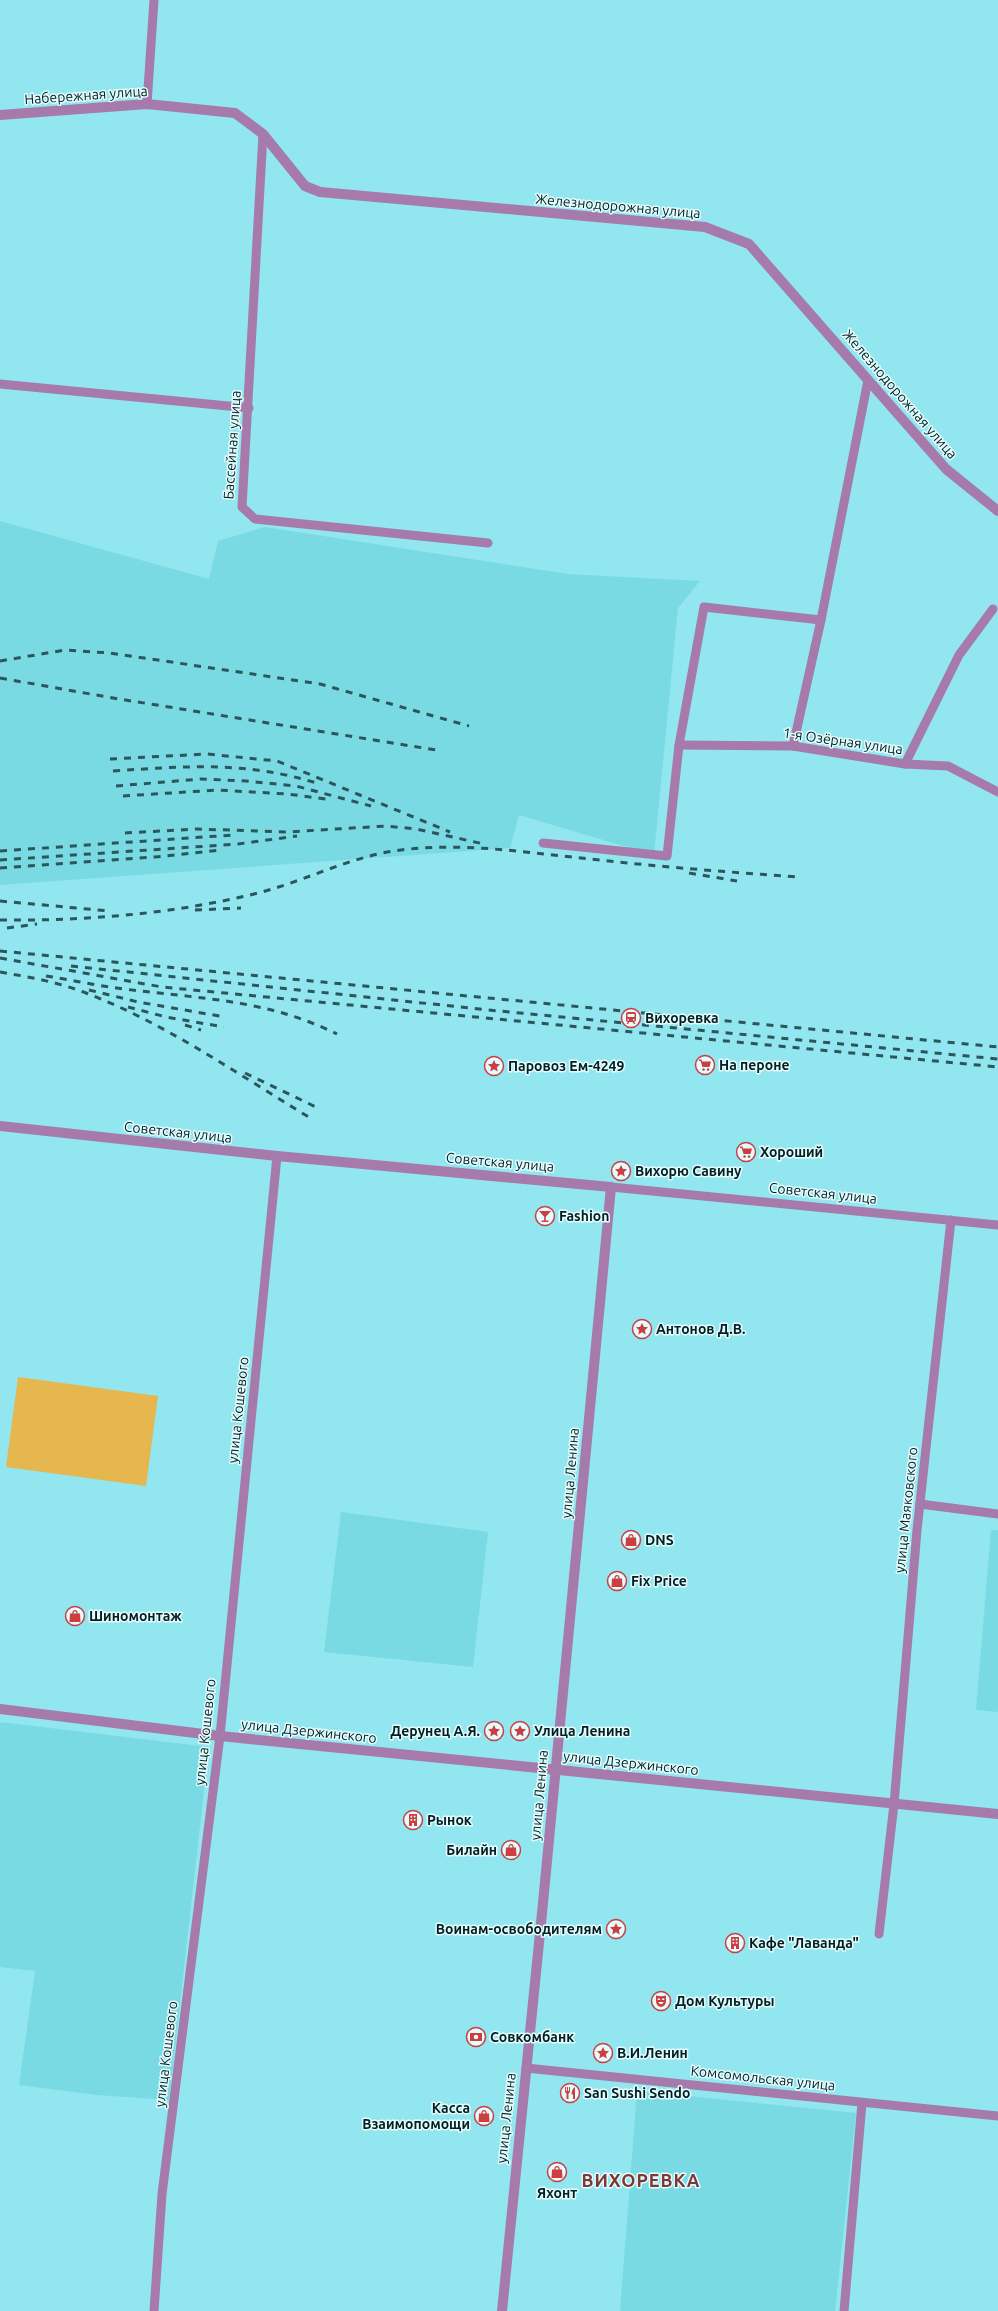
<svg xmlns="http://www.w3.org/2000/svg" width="998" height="2311" viewBox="0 0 998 2311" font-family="Ubuntu,sans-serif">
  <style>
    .built { fill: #7adae4 }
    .green { fill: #e6b64f }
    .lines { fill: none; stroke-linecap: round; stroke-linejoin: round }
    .minor { stroke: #a67aaa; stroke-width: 9 }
    .tertiary { stroke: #a67aaa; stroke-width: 10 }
    .rail { stroke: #2b565a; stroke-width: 3; stroke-dasharray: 7 7; stroke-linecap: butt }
    .labels { text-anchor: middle; stroke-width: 3; stroke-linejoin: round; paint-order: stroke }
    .street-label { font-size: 14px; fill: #031f21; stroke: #e4fcfe }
    .poi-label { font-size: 14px; font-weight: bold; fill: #031f21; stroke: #e4fcfe; text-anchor: start }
    .district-label { font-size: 18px; font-weight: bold; letter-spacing: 1px; fill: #7f3735; stroke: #e4fcfe }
  </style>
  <rect width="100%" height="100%" fill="#91e6ef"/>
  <g class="built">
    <path d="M0,521L209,579L218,541L265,527L568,574L700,581L678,608L654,855L519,815L510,848L0,885Z"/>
    <path d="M341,1512L488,1532L473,1667L324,1652Z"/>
    <path d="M991,1530H998V1712L976,1710Z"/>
    <path d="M0,1722L209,1747L169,2100L97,2095L19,2085L35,1971L0,1967Z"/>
    <path d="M637,2091L856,2113L835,2311H620Z"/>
  </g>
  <path class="green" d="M18,1377L158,1396L146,1486L6,1467Z"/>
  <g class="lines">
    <g class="minor">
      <path d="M147,104L154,0"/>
      <path d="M263,134L242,507L255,519L488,543"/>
      <path d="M0,384L249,408"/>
      <path d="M679,745L793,746L905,764L948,766L998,792"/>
      <path d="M793,746L821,620L868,380"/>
      <path d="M905,764L959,655L993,609"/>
      <path d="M543,843L667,856L679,745L704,607L821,620"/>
      <path d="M611,1187L998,1225"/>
      <path d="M920,1504L998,1514"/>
      <path d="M879,1934L894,1804L917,1530L951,1220"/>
      <path d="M526,2068L998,2116"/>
      <path d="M154,2311L162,2194L220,1736L277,1156"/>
      <path d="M844,2311L862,2103"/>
    </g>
    <g class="tertiary">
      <path d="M0,115L147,104L235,113L263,134L305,186L320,192L705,227L749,244L946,469L998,511"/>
      <path d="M0,1126L277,1156L611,1187L543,1903L502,2311"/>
      <path d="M0,1709L220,1736L998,1814"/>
    </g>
    <g class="rail">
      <path d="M0,661L65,650L110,653L320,684L469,726"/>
      <path d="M0,678L113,698L436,750"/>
      <path d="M110,759L207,754L277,761L450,832"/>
      <path d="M113,771C189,766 246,761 320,784"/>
      <path d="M116,786L201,779L246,781L296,786L371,806"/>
      <path d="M123,796L218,790L287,794L326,799"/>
      <path d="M125,833L197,829L287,832L386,826L416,829L484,844"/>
      <path d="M0,851L233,835"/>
      <path d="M0,860L238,844L297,836"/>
      <path d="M0,868L155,857L220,850"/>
      <path d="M689,873L737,881"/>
      <path d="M0,901L109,911"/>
      <path d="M195,910L241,908"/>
      <path d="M0,920C84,921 172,914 254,894C304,882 350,856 401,850C465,842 529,853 591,859C660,867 729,872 798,877"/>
      <path d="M7,928L37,924"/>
      <path d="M0,951L998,1047"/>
      <path d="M0,958L162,987L998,1067"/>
      <path d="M71,966L489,1010L998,1059"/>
      <path d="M0,972C29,977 58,982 86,993C165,1023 239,1075 312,1119"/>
      <path d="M46,976C72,980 98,986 124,989C201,999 266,999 337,1034"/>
      <path d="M89,990L138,1002L225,1017"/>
      <path d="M128,1007L166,1017L224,1027"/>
      <path d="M185,1025L201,1030"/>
      <path d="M245,1073L318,1108"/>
    </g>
  </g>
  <defs>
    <symbol id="station-ring" viewBox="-11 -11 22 22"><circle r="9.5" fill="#e4fcfe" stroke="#cd3e40" stroke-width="1.5"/><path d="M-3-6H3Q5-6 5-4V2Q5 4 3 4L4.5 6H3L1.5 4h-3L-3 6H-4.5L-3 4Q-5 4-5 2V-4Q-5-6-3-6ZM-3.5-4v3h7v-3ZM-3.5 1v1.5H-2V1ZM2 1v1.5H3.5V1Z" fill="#cd3e40"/></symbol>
    <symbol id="supermarket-ring" viewBox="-11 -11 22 22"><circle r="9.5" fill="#e4fcfe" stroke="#cd3e40" stroke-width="1.5"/><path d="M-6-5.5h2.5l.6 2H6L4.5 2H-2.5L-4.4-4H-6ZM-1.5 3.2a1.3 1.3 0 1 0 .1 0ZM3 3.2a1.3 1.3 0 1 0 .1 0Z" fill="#cd3e40"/></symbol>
    <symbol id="sight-ring" viewBox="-11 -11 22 22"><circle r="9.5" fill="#e4fcfe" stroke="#cd3e40" stroke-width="1.5"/><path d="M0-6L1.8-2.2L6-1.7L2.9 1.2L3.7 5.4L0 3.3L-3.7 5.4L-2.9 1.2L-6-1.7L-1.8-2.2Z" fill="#cd3e40"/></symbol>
    <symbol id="bar-ring" viewBox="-11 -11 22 22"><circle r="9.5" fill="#e4fcfe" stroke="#cd3e40" stroke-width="1.5"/><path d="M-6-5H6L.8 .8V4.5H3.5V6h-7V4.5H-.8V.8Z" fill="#cd3e40"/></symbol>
    <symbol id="shop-ring" viewBox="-11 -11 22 22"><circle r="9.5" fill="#e4fcfe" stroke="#cd3e40" stroke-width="1.5"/><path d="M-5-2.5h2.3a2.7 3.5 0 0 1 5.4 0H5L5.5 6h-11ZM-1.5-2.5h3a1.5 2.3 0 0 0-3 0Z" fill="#cd3e40"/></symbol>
    <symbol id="building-ring" viewBox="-11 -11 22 22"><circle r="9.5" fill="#e4fcfe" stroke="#cd3e40" stroke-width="1.5"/><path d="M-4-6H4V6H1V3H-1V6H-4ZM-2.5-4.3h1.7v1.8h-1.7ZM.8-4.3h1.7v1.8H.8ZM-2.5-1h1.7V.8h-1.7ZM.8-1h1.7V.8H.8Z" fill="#cd3e40"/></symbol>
    <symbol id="theatre-ring" viewBox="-11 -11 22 22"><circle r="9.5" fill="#e4fcfe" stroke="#cd3e40" stroke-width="1.5"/><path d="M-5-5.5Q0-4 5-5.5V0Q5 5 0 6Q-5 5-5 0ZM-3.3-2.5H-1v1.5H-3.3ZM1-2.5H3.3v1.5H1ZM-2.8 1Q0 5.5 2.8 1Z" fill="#cd3e40"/></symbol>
    <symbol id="bank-ring" viewBox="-11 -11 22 22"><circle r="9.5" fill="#e4fcfe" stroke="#cd3e40" stroke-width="1.5"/><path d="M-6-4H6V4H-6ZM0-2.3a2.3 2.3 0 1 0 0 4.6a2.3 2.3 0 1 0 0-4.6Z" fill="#cd3e40"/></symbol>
    <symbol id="restaurant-ring" viewBox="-11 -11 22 22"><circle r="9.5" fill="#e4fcfe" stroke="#cd3e40" stroke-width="1.5"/><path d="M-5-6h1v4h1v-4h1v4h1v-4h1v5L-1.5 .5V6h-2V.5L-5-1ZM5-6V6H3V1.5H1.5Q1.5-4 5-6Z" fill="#cd3e40"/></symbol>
  </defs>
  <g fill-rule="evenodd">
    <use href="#station-ring" x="620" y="1007" width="22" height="22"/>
    <use href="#supermarket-ring" x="694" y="1054" width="22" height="22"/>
    <use href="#sight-ring" x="483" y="1055" width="22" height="22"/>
    <use href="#supermarket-ring" x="735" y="1141" width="22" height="22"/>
    <use href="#sight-ring" x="610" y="1160" width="22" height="22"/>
    <use href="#bar-ring" x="534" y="1205" width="22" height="22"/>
    <use href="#sight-ring" x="631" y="1318" width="22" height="22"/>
    <use href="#shop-ring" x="620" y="1529" width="22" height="22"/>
    <use href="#shop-ring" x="606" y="1570" width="22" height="22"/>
    <use href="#shop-ring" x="64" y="1605" width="22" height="22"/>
    <use href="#sight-ring" x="483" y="1720" width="22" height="22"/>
    <use href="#sight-ring" x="509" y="1720" width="22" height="22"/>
    <use href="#building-ring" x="402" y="1809" width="22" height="22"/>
    <use href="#shop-ring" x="500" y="1839" width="22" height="22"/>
    <use href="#sight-ring" x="605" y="1918" width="22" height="22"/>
    <use href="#building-ring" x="724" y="1932" width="22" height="22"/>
    <use href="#theatre-ring" x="650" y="1990" width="22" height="22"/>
    <use href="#bank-ring" x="465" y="2026" width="22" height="22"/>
    <use href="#sight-ring" x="592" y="2042" width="22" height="22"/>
    <use href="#restaurant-ring" x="559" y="2082" width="22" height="22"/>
    <use href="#shop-ring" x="473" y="2105" width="22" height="22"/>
    <use href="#shop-ring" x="546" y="2161" width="22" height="22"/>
  </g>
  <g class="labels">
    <g class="street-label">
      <text transform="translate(86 95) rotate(-4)" y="5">Набережная улица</text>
      <text transform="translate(618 206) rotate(5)" y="5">Железнодорожная улица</text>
      <text transform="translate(900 394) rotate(49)" y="5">Железнодорожная улица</text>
      <text transform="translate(232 445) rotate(-86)" y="5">Бассейная улица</text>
      <text transform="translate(843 741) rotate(8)" y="5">1-я Озёрная улица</text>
      <text transform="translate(178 1132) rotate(6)" y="5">Советская улица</text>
      <text transform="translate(500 1162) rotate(5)" y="5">Советская улица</text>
      <text transform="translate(823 1193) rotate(6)" y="5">Советская улица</text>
      <text transform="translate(238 1410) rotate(-84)" y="5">улица Кошевого</text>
      <text transform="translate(570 1473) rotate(-85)" y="5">улица Ленина</text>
      <text transform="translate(906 1510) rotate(-84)" y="5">улица Маяковского</text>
      <text transform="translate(309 1731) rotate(6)" y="5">улица Дзержинского</text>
      <text transform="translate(205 1732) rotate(-84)" y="5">улица Кошевого</text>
      <text transform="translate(631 1763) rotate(6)" y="5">улица Дзержинского</text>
      <text transform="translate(539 1795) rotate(-85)" y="5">улица Ленина</text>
      <text transform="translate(166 2054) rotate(-83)" y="5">улица Кошевого</text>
      <text transform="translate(763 2078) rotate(6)" y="5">Комсомольская улица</text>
      <text transform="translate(506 2118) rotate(-84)" y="5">улица Ленина</text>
    </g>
    <g class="poi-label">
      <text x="645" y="1023">Вихоревка</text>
      <text x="719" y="1070">На пероне</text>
      <text x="508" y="1071">Паровоз Ем-4249</text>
      <text x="760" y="1157">Хороший</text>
      <text x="635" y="1176">Вихорю Савину</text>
      <text x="559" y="1221">Fashion</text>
      <text x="656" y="1334">Антонов Д.В.</text>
      <text x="645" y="1545">DNS</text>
      <text x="631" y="1586">Fix Price</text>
      <text x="89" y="1621">Шиномонтаж</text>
      <text x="480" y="1736" text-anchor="end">Дерунец А.Я.</text>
      <text x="534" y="1736">Улица Ленина</text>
      <text x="427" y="1825">Рынок</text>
      <text x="497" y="1855" text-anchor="end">Билайн</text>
      <text x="602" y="1934" text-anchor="end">Воинам-освободителям</text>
      <text x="749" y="1948">Кафе "Лаванда"</text>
      <text x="675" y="2006">Дом Культуры</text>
      <text x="490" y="2042">Совкомбанк</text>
      <text x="617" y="2058">В.И.Ленин</text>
      <text x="584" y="2098">San Sushi Sendo</text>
      <text x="470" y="2113" text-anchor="end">Касса<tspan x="470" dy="16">Взаимопомощи</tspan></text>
      <text x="557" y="2198" text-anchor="middle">Яхонт</text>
    </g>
    <g class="district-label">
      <text x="641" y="2187">ВИХОРЕВКА</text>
    </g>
  </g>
</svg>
